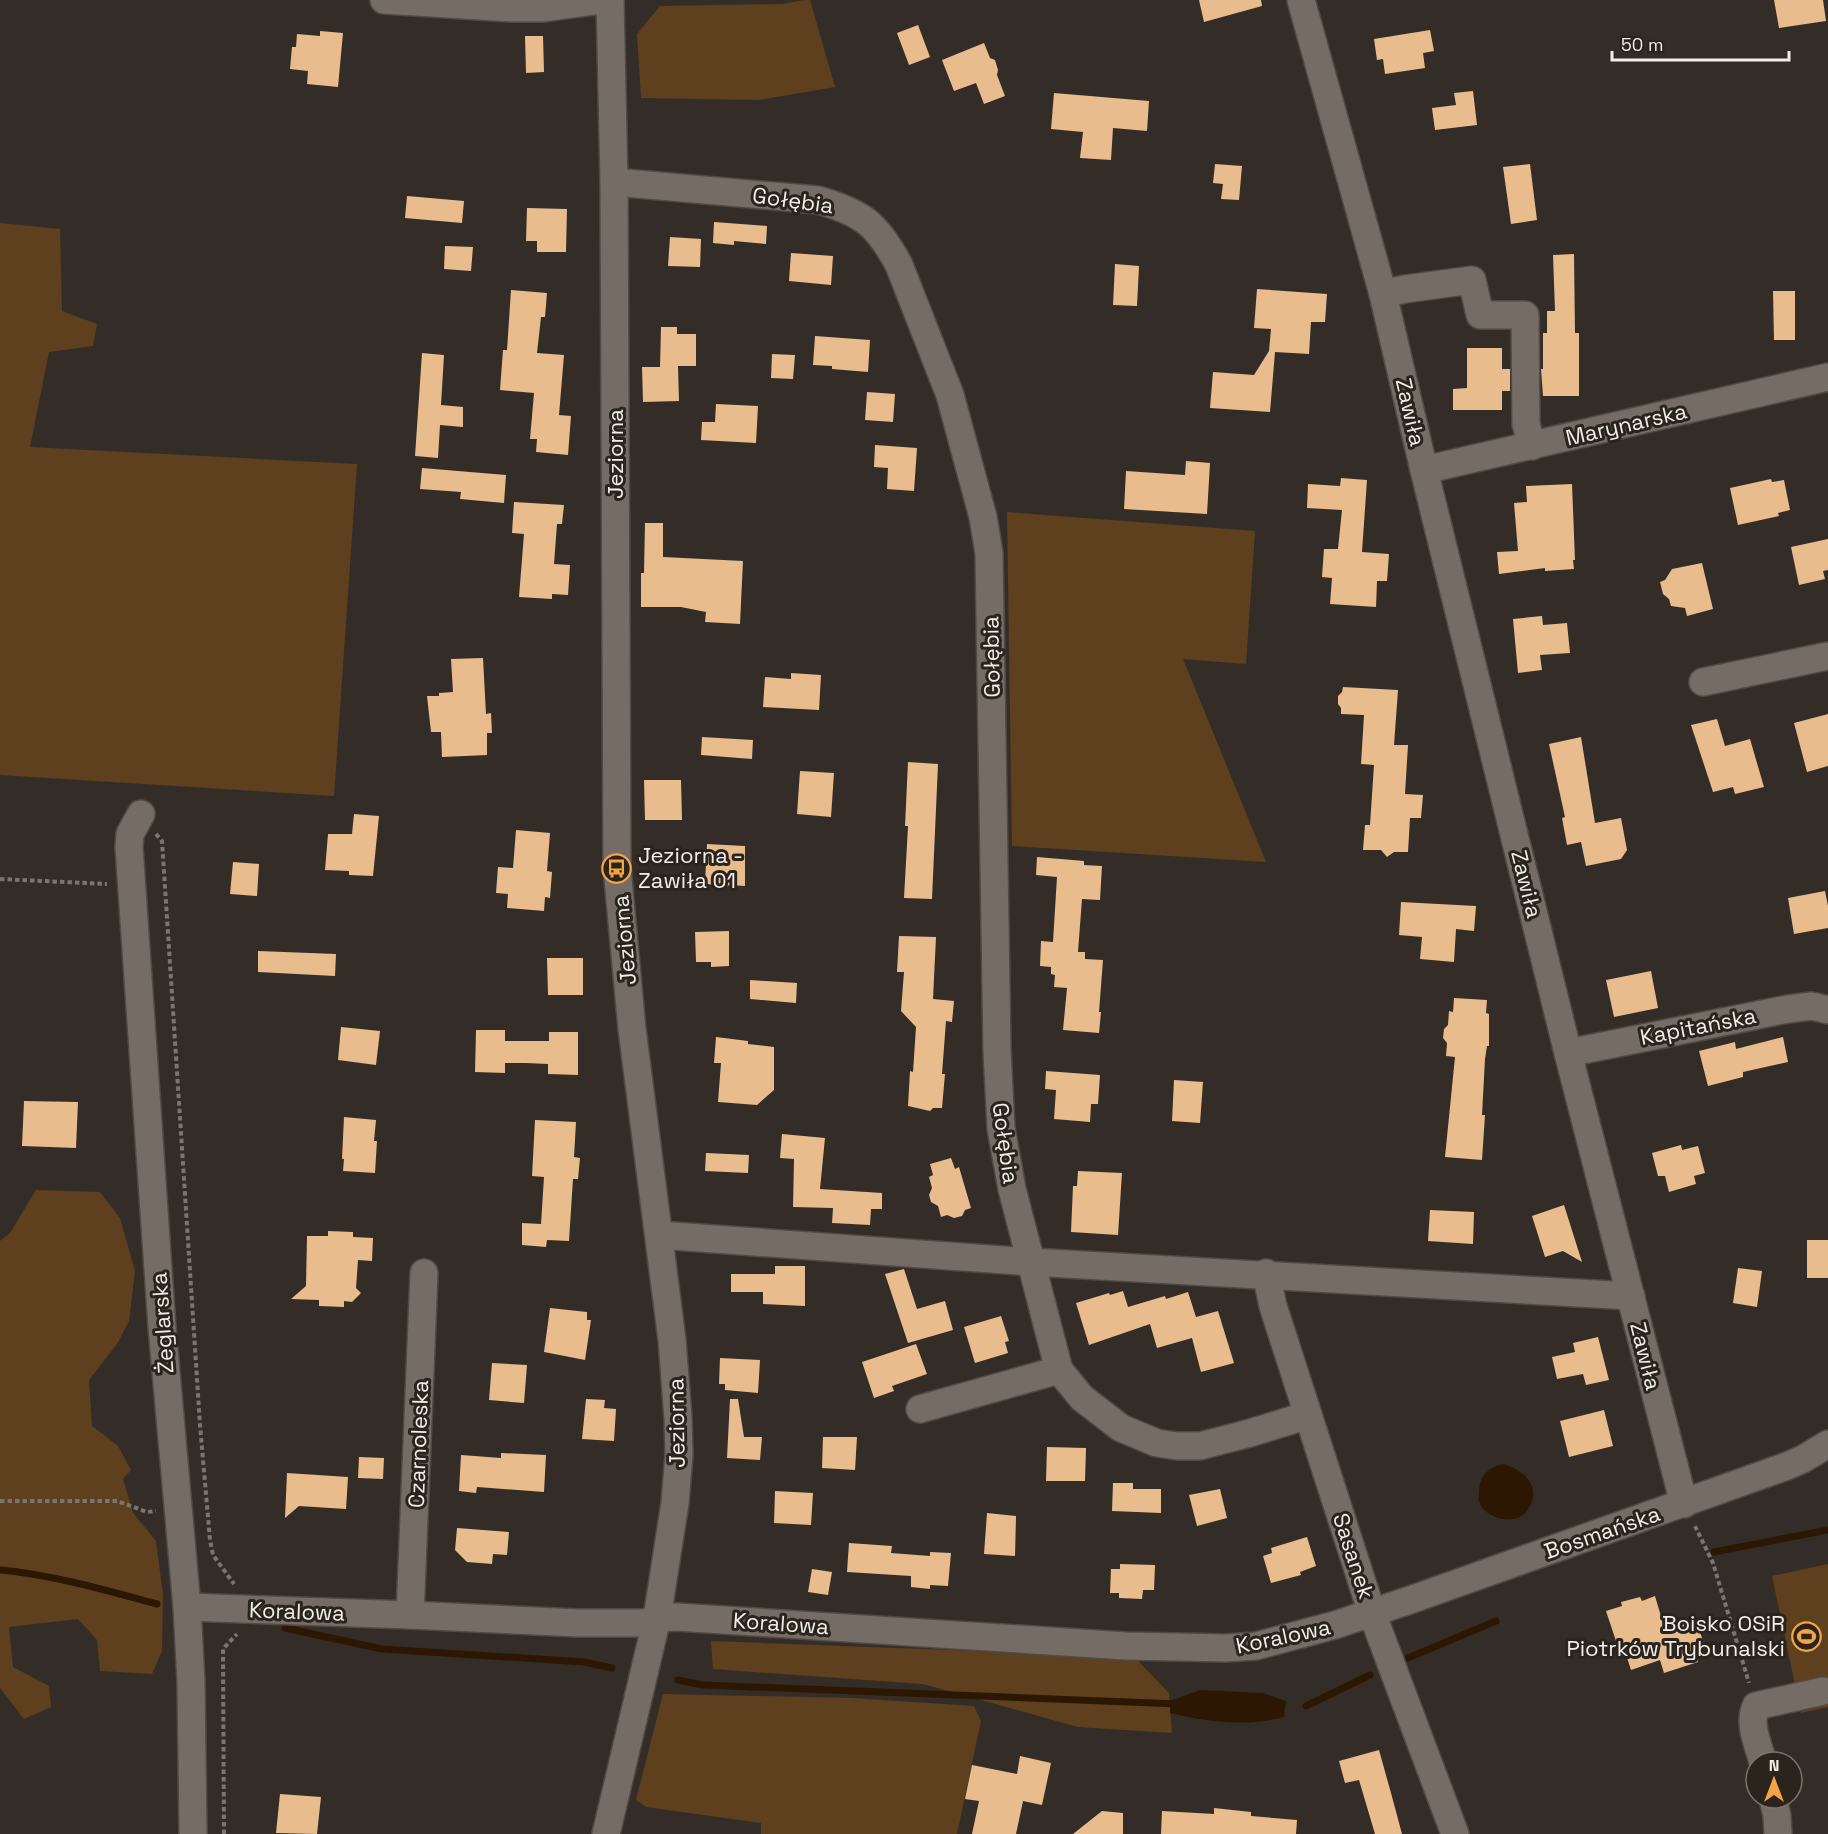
<svg xmlns="http://www.w3.org/2000/svg" width="1828" height="1834" viewBox="0 0 1828 1834" font-family="'Space Grotesk',sans-serif">
  <style>
    .green { fill: #5e401e }
    .water { fill: #2c1802 }
    .lines { fill: none; stroke-linecap: round; stroke-linejoin: round }
    .stream { stroke: #2c1802; stroke-width: 7 }
    .building { fill: #e9bc8e }
    .minor-casing { stroke: #4f4a43; stroke-width: 30 }
    .path { stroke: #7b7570; stroke-width: 4; stroke-dasharray: 4.5 3; stroke-linecap: butt }
    .minor { stroke: #756d65; stroke-width: 27 }
    .labels { text-anchor: middle; stroke-width: 6; stroke-linejoin: round; paint-order: stroke }
    .street-label { font-size: 22px; fill: #f2ede9; stroke: #2a241d }
    .poi-label { font-size: 22px; fill: #f2ede9; stroke: #2a241d; text-anchor: start }
  </style>
  <rect width="100%" height="100%" fill="#342d27"/>
  <g class="green">
    <path d="M804,0H810L835,87L759,100L641,98L637,34L660,6L782,4Z"/>
    <path d="M0,223L60,229L62,311L97,324L93,346L49,352L30,447L357,464L334,796L0,775Z"/>
    <path d="M1007,512L1255,531L1246,664L1183,659L1266,862L1012,846Z"/>
    <path d="M36,1190L100,1192L120,1218L135,1271L129,1321L117,1344L89,1380L92,1426L118,1446L131,1470L123,1479L133,1513L156,1541L163,1595L162,1651L152,1674L100,1671L97,1640L78,1619L9,1627L13,1667L49,1686L51,1707L24,1719L0,1688V1241L10,1233Z"/>
    <path d="M1828,1564V1707L1801,1713L1772,1576Z"/>
    <path d="M711,1641L1114,1656L1138,1661L1169,1693L1172,1733L1078,1727L923,1684L713,1669Z"/>
    <path d="M663,1694L852,1698L974,1706L981,1721L957,1834H761V1823L646,1807L636,1800Z"/>
  </g>
  <g class="water">
    <path d="M1504,1464C1526,1471 1544,1489 1526,1512C1515,1526 1484,1519 1479,1501C1478,1498 1479,1495 1479,1492C1480,1475 1488,1467 1504,1464Z"/>
    <path d="M1200,1690L1263,1693L1286,1701L1284,1717C1247,1727 1207,1722 1170,1713V1701Z"/>
  </g>
  <g class="lines">
    <g class="stream">
      <path d="M1714,1552L1828,1530"/>
      <path d="M0,1570C54,1575 105,1590 157,1604"/>
      <path d="M285,1628L382,1649L584,1662L612,1668"/>
      <path d="M1408,1658L1496,1621"/>
      <path d="M678,1680L703,1685L1178,1704"/>
      <path d="M1306,1706L1370,1675"/>
    </g>
  </g>
  <g class="building">
    <path d="M1199,0H1261L1262,6L1204,22Z"/>
    <path d="M1774,0H1823L1826,21L1779,28Z"/>
    <path d="M918,25L930,57L909,65L897,33Z"/>
    <path d="M1430,30L1434,51L1423,53L1425,68L1385,74L1383,59L1377,60L1374,39Z"/>
    <path d="M320,31L343,33L338,87L307,84L308,71L290,69L292,47H296L297,34L320,36Z"/>
    <path d="M525,36H543L544,72L526,73Z"/>
    <path d="M984,43L990,58L995,60L998,70L997,75L1005,96L984,104L976,83L954,91L942,60Z"/>
    <path d="M1473,91L1477,125L1435,130L1432,108L1456,105L1454,93Z"/>
    <path d="M1054,93L1149,101L1147,131L1113,128L1111,160L1080,158L1083,132L1051,129Z"/>
    <path d="M1215,164L1242,166L1239,200L1221,199L1223,184L1213,183Z"/>
    <path d="M1530,164L1537,220L1511,224L1503,167Z"/>
    <path d="M407,196L464,201L462,223L405,218Z"/>
    <path d="M527,208L567,209L566,252H537V241H526Z"/>
    <path d="M714,222L767,226L766,244L734,241V245L713,243Z"/>
    <path d="M670,237L701,239L700,267L668,266Z"/>
    <path d="M445,246L473,247L471,271L444,269Z"/>
    <path d="M791,253L833,256L831,285L789,281Z"/>
    <path d="M1574,254L1575,333H1579V396H1543L1541,369H1543V333H1547V311H1555L1553,255Z"/>
    <path d="M1115,264L1139,266L1137,306L1113,305Z"/>
    <path d="M1257,289L1327,294L1325,322H1311L1309,354L1275,352L1270,412L1210,408L1213,372L1254,375L1269,351L1271,329L1254,328Z"/>
    <path d="M511,290L547,293L545,317H541L537,353L564,355L559,415L571,416L568,455L536,452L537,439H530L534,393L500,390L503,350H507Z"/>
    <path d="M1773,291H1795V340H1774Z"/>
    <path d="M661,327H677V334H696V366H678L679,401L643,402L642,367H660Z"/>
    <path d="M815,336L870,340L868,372L832,369V366L813,365Z"/>
    <path d="M1467,348H1502V369H1510V391H1502V410H1453V389L1467,388Z"/>
    <path d="M422,353L444,355L441,405L463,407V427L440,425L438,458L415,456Z"/>
    <path d="M772,354L795,355L793,379L771,378Z"/>
    <path d="M867,392L895,394L893,422L865,420Z"/>
    <path d="M716,404L758,406L756,443L701,440L702,422H715Z"/>
    <path d="M875,445L917,448L914,491L887,489L888,468L874,467Z"/>
    <path d="M1186,461L1210,463L1207,514L1124,509L1126,471L1185,475Z"/>
    <path d="M422,468L506,475L504,503L460,499L461,492L420,489Z"/>
    <path d="M1341,478L1367,480L1362,552L1389,554L1387,581H1377L1376,607L1330,604L1332,578L1322,577L1324,549H1338L1342,510L1307,508L1308,484L1340,486Z"/>
    <path d="M1771,479L1772,482L1784,480L1790,510L1778,513L1779,516L1738,525L1730,488Z"/>
    <path d="M1572,484L1575,560H1573L1574,569L1545,571V568L1499,574L1497,552L1518,551L1514,503L1527,502L1526,486Z"/>
    <path d="M514,502L564,505L562,524H557L554,564L570,565L568,595L552,594V599L519,597L524,534L512,533Z"/>
    <path d="M645,523H663V557L743,561L740,624L705,622L706,612L681,607H641V573H644Z"/>
    <path d="M1828,539V570L1823,571L1825,579L1799,585L1791,547Z"/>
    <path d="M1702,563L1713,609L1687,616L1685,608L1671,606L1669,599L1663,594L1660,582L1665,580L1672,569Z"/>
    <path d="M1542,616L1543,625L1567,623L1570,653L1540,655L1542,670L1518,673L1513,619Z"/>
    <path d="M483,658L486,714L491,713L492,733H487V755L442,757L441,732H431L427,696H439V693L453,692L451,659Z"/>
    <path d="M791,673L821,675L819,710L763,707L765,677L791,679Z"/>
    <path d="M1343,687L1398,690L1394,745H1408L1405,794L1423,795L1421,818H1410L1408,852H1394L1387,857L1381,850H1363L1365,825H1370L1374,765L1361,764L1364,715L1341,714V708L1338,704V696L1342,692Z"/>
    <path d="M1828,714V766L1807,772L1794,723Z"/>
    <path d="M1717,719L1725,746L1750,739L1764,787L1735,794L1733,787L1713,792L1691,725Z"/>
    <path d="M702,737L753,740L752,759L701,755Z"/>
    <path d="M1581,737L1595,823L1621,818L1627,850L1621,859L1586,866L1581,842L1567,845L1562,818L1565,817L1549,744Z"/>
    <path d="M908,762L938,764L932,899L904,898L908,826H905Z"/>
    <path d="M800,771L834,773L831,817L797,814Z"/>
    <path d="M644,780H681L682,820H645Z"/>
    <path d="M354,814L379,816L373,876L349,875V871L325,870L328,834H352Z"/>
    <path d="M516,830L550,833L547,871L552,872L550,898L545,897L544,911L507,908L508,894L496,893L498,867L513,868Z"/>
    <path d="M707,844L745,846V886L729,885L723,890L718,885L705,884Z"/>
    <path d="M1037,857L1084,861V865L1102,866L1100,900L1082,899L1078,952H1085V959L1103,960L1099,1012H1101L1099,1033L1063,1030L1067,988L1054,987L1055,975L1051,974V967L1040,966L1041,941L1053,942L1057,877L1036,875Z"/>
    <path d="M233,862L259,864L257,896L230,894Z"/>
    <path d="M1825,891L1828,906V928L1794,934L1788,898Z"/>
    <path d="M1401,902L1476,906L1474,931L1456,929L1454,962L1420,959L1422,937L1399,935Z"/>
    <path d="M729,931V966L711,967V962H696L695,932Z"/>
    <path d="M899,936L936,937L933,999L954,1001L952,1022L946,1021L942,1074H945L942,1108H933L930,1111L908,1106L910,1071L913,1072L916,1027L901,1011L904,972H897Z"/>
    <path d="M258,951L336,954L335,976L258,972Z"/>
    <path d="M547,958H583V995H548Z"/>
    <path d="M1651,971L1658,1008L1614,1017L1606,980Z"/>
    <path d="M750,980L797,983L796,1003L750,999Z"/>
    <path d="M1454,998L1487,1000L1486,1013L1489,1014V1046H1487L1485,1059L1482,1115H1485L1482,1160L1445,1157L1455,1057L1446,1056L1447,1043L1443,1038L1444,1029L1448,1025L1449,1011L1453,1012Z"/>
    <path d="M341,1027L380,1031L376,1065L338,1060Z"/>
    <path d="M476,1030H505V1041H549V1032H578V1075L548,1074V1064L526,1063H505V1073L475,1072Z"/>
    <path d="M716,1037L748,1041V1044L774,1047V1090L757,1105L718,1102L721,1063H714Z"/>
    <path d="M1783,1037L1788,1062L1743,1072V1077L1708,1086L1699,1051L1735,1042L1736,1049Z"/>
    <path d="M1046,1071L1100,1075L1098,1104H1091L1090,1122L1054,1119L1056,1090L1045,1089Z"/>
    <path d="M1174,1080L1203,1082L1200,1123L1172,1121Z"/>
    <path d="M24,1101L78,1102L76,1148L22,1146Z"/>
    <path d="M344,1117L376,1120L374,1141H377L375,1173L343,1171L344,1159H342Z"/>
    <path d="M535,1120L576,1122L574,1157L580,1158L578,1179H573L569,1241L547,1240L546,1247L522,1245V1223L541,1224L544,1177L532,1176Z"/>
    <path d="M782,1134L825,1138L820,1189L882,1193V1209H871L870,1225L832,1223L833,1208L793,1207L794,1159L780,1158Z"/>
    <path d="M1681,1145L1682,1150L1698,1146L1705,1173L1694,1176L1696,1184L1669,1192L1665,1176H1658L1652,1153Z"/>
    <path d="M706,1153L749,1155L748,1173L705,1171Z"/>
    <path d="M951,1158L955,1169L959,1167L971,1208L965,1210L962,1216L954,1218L947,1215L941,1217L938,1206L931,1202L929,1195L932,1188L929,1177L933,1175L930,1164Z"/>
    <path d="M1078,1171L1122,1173L1118,1235L1071,1232L1073,1186H1077Z"/>
    <path d="M1564,1205L1582,1262L1563,1251L1545,1257L1532,1216Z"/>
    <path d="M1430,1210L1474,1212L1473,1244L1428,1241Z"/>
    <path d="M328,1231L353,1232V1237L373,1238L372,1261L358,1260L356,1288L361,1293L352,1302L344,1301V1307L319,1306V1300L291,1299L306,1286L307,1236H328Z"/>
    <rect x="1807" y="1240" width="21" height="38"/>
    <path d="M775,1266H805V1306L763,1304V1292H731V1274H775Z"/>
    <path d="M1738,1268L1762,1271L1757,1307L1733,1303Z"/>
    <path d="M904,1269L917,1309L945,1301L953,1330L908,1343L885,1274Z"/>
    <path d="M1123,1291L1128,1307L1165,1296L1166,1299L1188,1292L1196,1317L1218,1311L1234,1363L1201,1372L1192,1338L1157,1348L1150,1324L1089,1345L1076,1303L1109,1293L1110,1295Z"/>
    <path d="M550,1308L587,1312V1320H591L585,1360L544,1352Z"/>
    <path d="M1001,1316L1009,1341L1005,1342L1008,1353L975,1363L964,1327Z"/>
    <path d="M1598,1337L1609,1380L1586,1385L1583,1374L1557,1379L1552,1357L1575,1352L1573,1343Z"/>
    <path d="M916,1344L927,1374L892,1386L894,1391L874,1398L862,1362Z"/>
    <path d="M720,1358L760,1360L758,1393L725,1390V1384H719Z"/>
    <path d="M492,1363L527,1365L524,1403L489,1400Z"/>
    <path d="M586,1399L605,1400L604,1408L616,1409L614,1441L582,1439Z"/>
    <path d="M730,1399H738L744,1437H762L760,1460L727,1458Z"/>
    <path d="M1604,1410L1613,1446L1569,1457L1560,1421Z"/>
    <path d="M823,1437H857L855,1470L822,1468Z"/>
    <path d="M1047,1447L1086,1448L1085,1481H1046Z"/>
    <path d="M501,1453L546,1455L544,1492L477,1487L476,1493L459,1491L461,1455L501,1458Z"/>
    <path d="M359,1457L384,1458L383,1479L358,1478Z"/>
    <path d="M287,1473L348,1477L346,1509L299,1506L285,1518Z"/>
    <path d="M1113,1483H1133V1489H1161V1513L1112,1511Z"/>
    <path d="M1220,1489L1227,1518L1197,1526L1189,1495Z"/>
    <path d="M775,1491L813,1493L811,1525L774,1523Z"/>
    <path d="M987,1513L1016,1516L1015,1556L984,1554Z"/>
    <path d="M457,1528L509,1532L507,1555L493,1554L492,1564L467,1562L455,1550Z"/>
    <path d="M1307,1537L1316,1566L1300,1572L1301,1575L1271,1583L1263,1556L1272,1553L1271,1548Z"/>
    <path d="M849,1543L892,1546L891,1553L930,1556V1552L951,1553L948,1586L930,1585V1589L911,1587V1576L847,1572Z"/>
    <path d="M1120,1564L1155,1565L1154,1590H1143L1142,1599L1119,1598V1593H1110L1111,1569H1120Z"/>
    <path d="M812,1569L832,1572L828,1595L808,1592Z"/>
    <path d="M1655,1596L1665,1630L1696,1620L1705,1647L1695,1652L1698,1662L1664,1673L1660,1660L1631,1670L1621,1639L1616,1641L1606,1611L1622,1606L1621,1602L1640,1597L1642,1601Z"/>
    <path d="M1379,1750L1391,1793L1402,1834H1375L1359,1780L1345,1783L1339,1761Z"/>
    <path d="M1020,1756L1051,1763L1042,1805L1023,1801L1016,1834H972L979,1801L965,1799L972,1765L1017,1774Z"/>
    <path d="M280,1794L321,1797L317,1834L276,1833Z"/>
    <path d="M1214,1808L1251,1812V1816L1297,1820L1296,1834H1161L1162,1811L1214,1814Z"/>
    <path d="M1102,1811L1123,1813V1834H1073Z"/>
  </g>
  <g class="lines">
    <defs>
      <g id="minor">
        <path d="M384,0L512,8H544L602,0"/>
        <path d="M1301,0L1383,294L1424,470L1568,1053L1684,1504"/>
        <path d="M614,182L818,200C863,213 877,224 899,265L950,395L983,517L989,553L997,1050L1001,1128L1012,1189L1059,1370L1082,1398L1121,1428L1157,1443L1177,1446H1200L1250,1433L1308,1415"/>
        <path d="M1383,294L1405,289L1472,280L1480,315H1525L1526,424L1532,446"/>
        <path d="M1424,470L1828,377"/>
        <path d="M1703,682L1828,656"/>
        <path d="M141,814L130,834L129,847L162,1327L187,1607L191,1682L193,1834"/>
        <path d="M1568,1053L1788,1009L1812,1006L1828,1010"/>
        <path d="M659,1235L1031,1262L1631,1296"/>
        <path d="M1266,1273L1273,1306L1372,1613L1455,1834"/>
        <path d="M920,1409L1059,1370"/>
        <path d="M187,1607L410,1615L578,1623H645L657,1618L677,1617L1126,1646L1226,1648L1256,1646L1335,1625L1410,1600L1787,1466L1803,1459L1828,1444"/>
        <path d="M410,1615L424,1273"/>
        <path d="M1763,1762C1758,1744 1748,1724 1756,1706L1823,1691"/>
        <path d="M1773,1798L1777,1816L1778,1834"/>
        <path d="M606,1834L657,1618L675,1503L679,1454L678,1418L672,1340L632,1029L617,868L614,182L610,0"/>
      </g>
    </defs>
    <use href="#minor" class="minor-casing"/>
    <g class="path">
      <path d="M156,834L162,841L200,1425L210,1540L213,1555L234,1584"/>
      <path d="M0,879L107,884"/>
      <path d="M0,1501H117L147,1512L156,1511"/>
      <path d="M1695,1526L1713,1563L1749,1683"/>
      <path d="M224,1834L223,1649L237,1634"/>
    </g>
    <use href="#minor" class="minor"/>
  </g>
  <defs>
    <symbol id="bus-ring" viewBox="-11 -11 22 22"><circle r="9.5" fill="#2a241d" stroke="#f4a345" stroke-width="1.5"/><path d="M-5-6H5V4H4V6H2V4H-2V6H-4V4H-5ZM-3.5-4V0h7V-4ZM-3.5 1.2v1.5H-2V1.2ZM2 1.2v1.5H3.5V1.2Z" fill="#f4a345"/></symbol>
    <symbol id="stadium-ring" viewBox="-11 -11 22 22"><circle r="9.5" fill="#2a241d" stroke="#f4a345" stroke-width="1.5"/><path d="M0-5a6.5 5 0 1 0 0 10a6.5 5 0 1 0 0-10ZM-3.5-1.8h7v3.6h-7Z" fill="#f4a345"/></symbol>
  </defs>
  <g fill-rule="evenodd">
    <use href="#bus-ring" x="600" y="852" width="33" height="33"/>
    <use href="#stadium-ring" x="1790" y="1620" width="33" height="33"/>
  </g>
  <g class="labels">
    <g class="street-label">
      <text transform="translate(793 200) rotate(8)" y="8">Gołębia</text>
      <text transform="translate(1411 412) rotate(77)" y="8">Zawiła</text>
      <text transform="translate(1626 424) rotate(-13)" y="8">Marynarska</text>
      <text transform="translate(615 454) rotate(-90)" y="8">Jeziorna</text>
      <text transform="translate(991 657) rotate(-91)" y="8">Gołębia</text>
      <text transform="translate(1527 884) rotate(76)" y="8">Zawiła</text>
      <text transform="translate(624 940) rotate(-95)" y="8">Jeziorna</text>
      <text transform="translate(1698 1026) rotate(-11)" y="8">Kapitańska</text>
      <text transform="translate(1006 1143) rotate(82)" y="8">Gołębia</text>
      <text transform="translate(162 1323) rotate(-94)" y="8">Żeglarska</text>
      <text transform="translate(1646 1356) rotate(76)" y="8">Zawiła</text>
      <text transform="translate(676 1423) rotate(-91)" y="8">Jeziorna</text>
      <text transform="translate(418 1444) rotate(-88)" y="8">Czarnoleska</text>
      <text transform="translate(1602 1532) rotate(-19)" y="8">Bosmańska</text>
      <text transform="translate(1354 1556) rotate(72)" y="8">Sasanek</text>
      <text transform="translate(297 1611) rotate(2)" y="8">Koralowa</text>
      <text transform="translate(781 1623) rotate(4)" y="8">Koralowa</text>
      <text transform="translate(1283 1636) rotate(-12)" y="8">Koralowa</text>
    </g>
    <g class="poi-label">
      <text x="638" y="863">Jeziorna -<tspan x="638" dy="25">Zawiła 01</tspan></text>
      <text x="1785" y="1631" text-anchor="end">Boisko OSiR<tspan x="1785" dy="25">Piotrków Trybunalski</tspan></text>
    </g>
  </g>
  <g transform="translate(1774 1780)"><circle r="28" fill="#2a241d" stroke="#7a746f" stroke-width="1.5"/>
  <path d="M0-4.5L10 22L0 15L-10 22Z" fill="#f4a345"/>
  <text y="-9" font-size="16" font-weight="bold" text-anchor="middle" fill="#f2ede9">N</text>
  </g>
  <path d="M1612 51v9h177v-9" fill="none" stroke="#f2ede9" stroke-width="3"/>
  <text x="1621" y="51" font-size="18" fill="#f2ede9" stroke="#2a241d" stroke-width="4.5" paint-order="stroke">50 m</text>
</svg>
